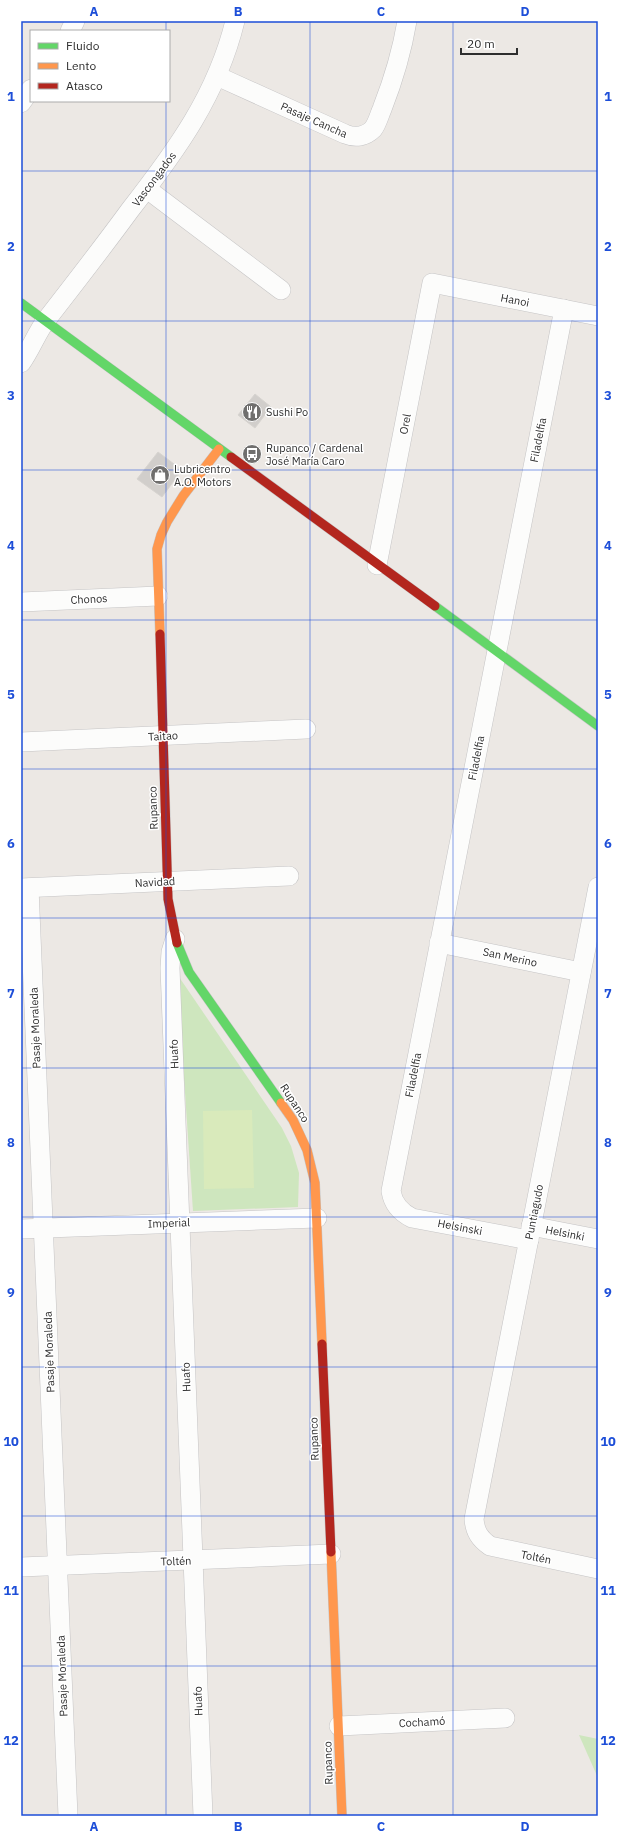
<svg xmlns="http://www.w3.org/2000/svg" width="619" height="1837" viewBox="0 0 619 1837" font-family="'IBM Plex Sans',sans-serif">
  <style>
    .green { fill: #cee6be }
    .pitch { fill: #d9eabb }
    .building { fill: #d1cecb; stroke: #d7d4d0 }
    .lines { fill: none; stroke-linecap: round; stroke-linejoin: round }
    .street-casing { stroke: #c5c4c5; stroke-width: 20 }
    .fast-casing { stroke: #c5c4c5; stroke-width: 10 }
    .slow-casing { stroke: #c5c4c5; stroke-width: 10 }
    .jam-casing { stroke: #c5c4c5; stroke-width: 10 }
    .street { stroke: #fcfcfb; stroke-width: 19 }
    .fast { stroke: #63d668; stroke-width: 9 }
    .slow { stroke: #ff974d; stroke-width: 9 }
    .jam { stroke: #b3261e; stroke-width: 9 }
    .grid { fill: none; stroke: #1d4ed8; stroke-width: 1; stroke-opacity: 0.55 }
    .labels { text-anchor: middle; stroke-width: 3; stroke-linejoin: round; paint-order: stroke }
    .street-label { font-size: 11px; fill: #2e2e2e; stroke: #fff }
    .poi-label { font-size: 11px; fill: #2e2e2e; stroke: #fff; text-anchor: start }
    .neatline { fill: none; stroke: #1d4ed8; stroke-width: 1.5 }
    .grid-label { font-size: 13px; text-anchor: middle; font-weight: bold; fill: #1d4ed8 }
  </style>
  <rect width="100%" height="100%" fill="#ece8e4"/>
  <g class="green">
    <path d="M177,974L282,1128L291,1146L299,1173L298,1207L193,1211Z"/>
    <path d="M579,1735L598,1739V1778Z"/>
  </g>
  <path class="pitch" d="M252,1110L254,1188L204,1189L203,1111Z"/>
  <g class="building">
    <path d="M255,394L271,407L255,428L238,415Z"/>
    <path d="M158,452L182,470L162,497L137,479Z"/>
  </g>
  <g class="lines">
    <defs>
      <g id="street">
        <path d="M70,31L75,21"/>
        <path d="M217,76L345,134C355,138 365,137 373,129C377,124 379,116 382,109C393,81 402,51 407,21"/>
        <path d="M21,103L31,89"/>
        <path d="M147,189L281,290"/>
        <path d="M21,363C31,349 37,332 47,319C75,283 103,247 130,210C176,151 217,95 235,21"/>
        <path d="M377,565L432,283L598,316"/>
        <path d="M21,602L158,596"/>
        <path d="M21,742L306,729"/>
        <path d="M598,887L474,1519C475,1532 480,1539 490,1546L598,1569"/>
        <path d="M21,888L289,876"/>
        <path d="M29,888L68,1816"/>
        <path d="M175,939L171,952L170,968L203,1816"/>
        <path d="M439,943L581,972"/>
        <path d="M531,1226L598,1239"/>
        <path d="M21,1229L317,1218"/>
        <path d="M529,1240L412,1218C400,1212 393,1204 391,1191L564,309"/>
        <path d="M21,1567L331,1554"/>
        <path d="M339,1726L505,1718"/>
      </g>
      <g id="fast">
        <path d="M21,303L231,457"/>
        <path d="M435,606L598,726"/>
        <path d="M177,943L189,972L281,1103"/>
      </g>
      <g id="slow">
        <path d="M160,634L157,549L161,535L167,522L183,496L219,449"/>
        <path d="M281,1103L293,1120L307,1150L315,1183L322,1344"/>
        <path d="M331,1552L342,1816"/>
      </g>
      <g id="jam">
        <path d="M231,457L435,606"/>
        <path d="M160,634L168,899L177,943"/>
        <path d="M322,1344L331,1552"/>
      </g>
    </defs>
    <use href="#street" class="street-casing"/>
    <use href="#fast" class="fast-casing"/>
    <use href="#slow" class="slow-casing"/>
    <use href="#jam" class="jam-casing"/>
    <use href="#street" class="street"/>
    <use href="#fast" class="fast"/>
    <use href="#slow" class="slow"/>
    <use href="#jam" class="jam"/>
  </g>
  <path class="grid" d="M166,21V31M310,21V1816M453,21V1816M166,101V1816M21,171H598M21,321H598M21,470H598M21,620H598M21,769H598M21,918H598M21,1068H598M21,1217H598M21,1367H598M21,1516H598M21,1666H598"/>
  <defs>
    <symbol id="restaurant-disc" viewBox="-11 -11 22 22"><circle r="9.5" fill="#706f6e" stroke="#fff"/><path d="M-5-6h1v4h1v-4h1v4h1v-4h1v5L-1.5 .5V6h-2V.5L-5-1ZM5-6V6H3V1.5H1.5Q1.5-4 5-6Z" fill="#fff"/></symbol>
    <symbol id="bus-disc" viewBox="-11 -11 22 22"><circle r="9.5" fill="#706f6e" stroke="#fff"/><path d="M-5-6H5V4H4V6H2V4H-2V6H-4V4H-5ZM-3.5-4V0h7V-4ZM-3.5 1.2v1.5H-2V1.2ZM2 1.2v1.5H3.5V1.2Z" fill="#fff"/></symbol>
    <symbol id="shop-disc" viewBox="-11 -11 22 22"><circle r="9.5" fill="#706f6e" stroke="#fff"/><path d="M-5-2.5h2.3a2.7 3.5 0 0 1 5.4 0H5L5.5 6h-11ZM-1.5-2.5h3a1.5 2.3 0 0 0-3 0Z" fill="#fff"/></symbol>
  </defs>
  <g fill-rule="evenodd">
    <use href="#restaurant-disc" x="241" y="401" width="22" height="22"/>
    <use href="#bus-disc" x="241" y="443" width="22" height="22"/>
    <use href="#shop-disc" x="149" y="464" width="22" height="22"/>
  </g>
  <g class="labels">
    <g class="street-label">
      <text transform="translate(314 120) rotate(24)" y="4">Pasaje Cancha</text>
      <text transform="translate(154 179) rotate(-53)" y="4">Vascongados</text>
      <text transform="translate(515 300) rotate(11)" y="4">Hanoi</text>
      <text transform="translate(405 424) rotate(-79)" y="4">Orel</text>
      <text transform="translate(538 440) rotate(-79)" y="4">Filadelfia</text>
      <text transform="translate(89 599) rotate(-3)" y="4">Chonos</text>
      <text transform="translate(163 736) rotate(-3)" y="4">Taitao</text>
      <text transform="translate(476 758) rotate(-79)" y="4">Filadelfia</text>
      <text transform="translate(153 808) rotate(-92)" y="4">Rupanco</text>
      <text transform="translate(155 882) rotate(-3)" y="4">Navidad</text>
      <text transform="translate(510 957) rotate(12)" y="4">San Merino</text>
      <text transform="translate(35 1028) rotate(-92)" y="4">Pasaje Moraleda</text>
      <text transform="translate(174 1054) rotate(-92)" y="4">Huafo</text>
      <text transform="translate(413 1075) rotate(-79)" y="4">Filadelfia</text>
      <text transform="translate(295 1103) rotate(57)" y="4">Rupanco</text>
      <text transform="translate(534 1212) rotate(-79)" y="4">Puntiagudo</text>
      <text transform="translate(169 1223) rotate(-2)" y="4">Imperial</text>
      <text transform="translate(460 1227) rotate(11)" y="4">Helsinski</text>
      <text transform="translate(565 1233) rotate(11)" y="4">Helsinki</text>
      <text transform="translate(49 1352) rotate(-92)" y="4">Pasaje Moraleda</text>
      <text transform="translate(186 1377) rotate(-92)" y="4">Huafo</text>
      <text transform="translate(314 1439) rotate(-92)" y="4">Rupanco</text>
      <text transform="translate(536 1557) rotate(11)" y="4">Toltén</text>
      <text transform="translate(176 1561) rotate(-2)" y="4">Toltén</text>
      <text transform="translate(62 1676) rotate(-92)" y="4">Pasaje Moraleda</text>
      <text transform="translate(198 1701) rotate(-92)" y="4">Huafo</text>
      <text transform="translate(422 1722) rotate(-3)" y="4">Cochamó</text>
      <text transform="translate(328 1763) rotate(-92)" y="4">Rupanco</text>
    </g>
    <g class="poi-label">
      <text x="266" y="416">Sushi Po</text>
      <text x="266" y="452">Rupanco / Cardenal<tspan x="266" dy="13">José María Caro</tspan></text>
      <text x="174" y="473">Lubricentro<tspan x="174" dy="13">A.O. Motors</tspan></text>
    </g>
  </g>
  <rect width="619" height="1837" fill="none" stroke="#ffffff" stroke-width="44"/>
  <rect x="30" y="30" width="140" height="72" fill="#ffffff" stroke="#ababab"/>
  <rect x="38" y="43" width="20" height="6" fill="#63d668" stroke="#ababab"/>
  <text x="66" y="50" font-size="12" fill="#2e2e2e">Fluido</text>
  <rect x="38" y="63" width="20" height="6" fill="#ff974d" stroke="#ababab"/>
  <text x="66" y="70" font-size="12" fill="#2e2e2e">Lento</text>
  <rect x="38" y="83" width="20" height="6" fill="#b3261e" stroke="#ababab"/>
  <text x="66" y="90" font-size="12" fill="#2e2e2e">Atasco</text>
  <path d="M461 48v6h56v-6" fill="none" stroke="#2e2e2e" stroke-width="2"/>
  <text x="467" y="48" font-size="12" fill="#2e2e2e" stroke="#ffffff" stroke-width="3" paint-order="stroke">20 m</text>
  <rect x="22" y="22" width="575" height="1793" class="neatline"/>
  <g class="grid-label">
    <text x="94" y="16">A</text>
    <text x="238" y="16">B</text>
    <text x="381" y="16">C</text>
    <text x="525" y="16">D</text>
    <text x="11" y="101">1</text>
    <text x="608" y="101">1</text>
    <text x="11" y="251">2</text>
    <text x="608" y="251">2</text>
    <text x="11" y="400">3</text>
    <text x="608" y="400">3</text>
    <text x="11" y="550">4</text>
    <text x="608" y="550">4</text>
    <text x="11" y="699">5</text>
    <text x="608" y="699">5</text>
    <text x="11" y="848">6</text>
    <text x="608" y="848">6</text>
    <text x="11" y="998">7</text>
    <text x="608" y="998">7</text>
    <text x="11" y="1147">8</text>
    <text x="608" y="1147">8</text>
    <text x="11" y="1297">9</text>
    <text x="608" y="1297">9</text>
    <text x="11" y="1446">10</text>
    <text x="608" y="1446">10</text>
    <text x="11" y="1595">11</text>
    <text x="608" y="1595">11</text>
    <text x="11" y="1745">12</text>
    <text x="608" y="1745">12</text>
    <text x="94" y="1831">A</text>
    <text x="238" y="1831">B</text>
    <text x="381" y="1831">C</text>
    <text x="525" y="1831">D</text>
  </g>
</svg>
